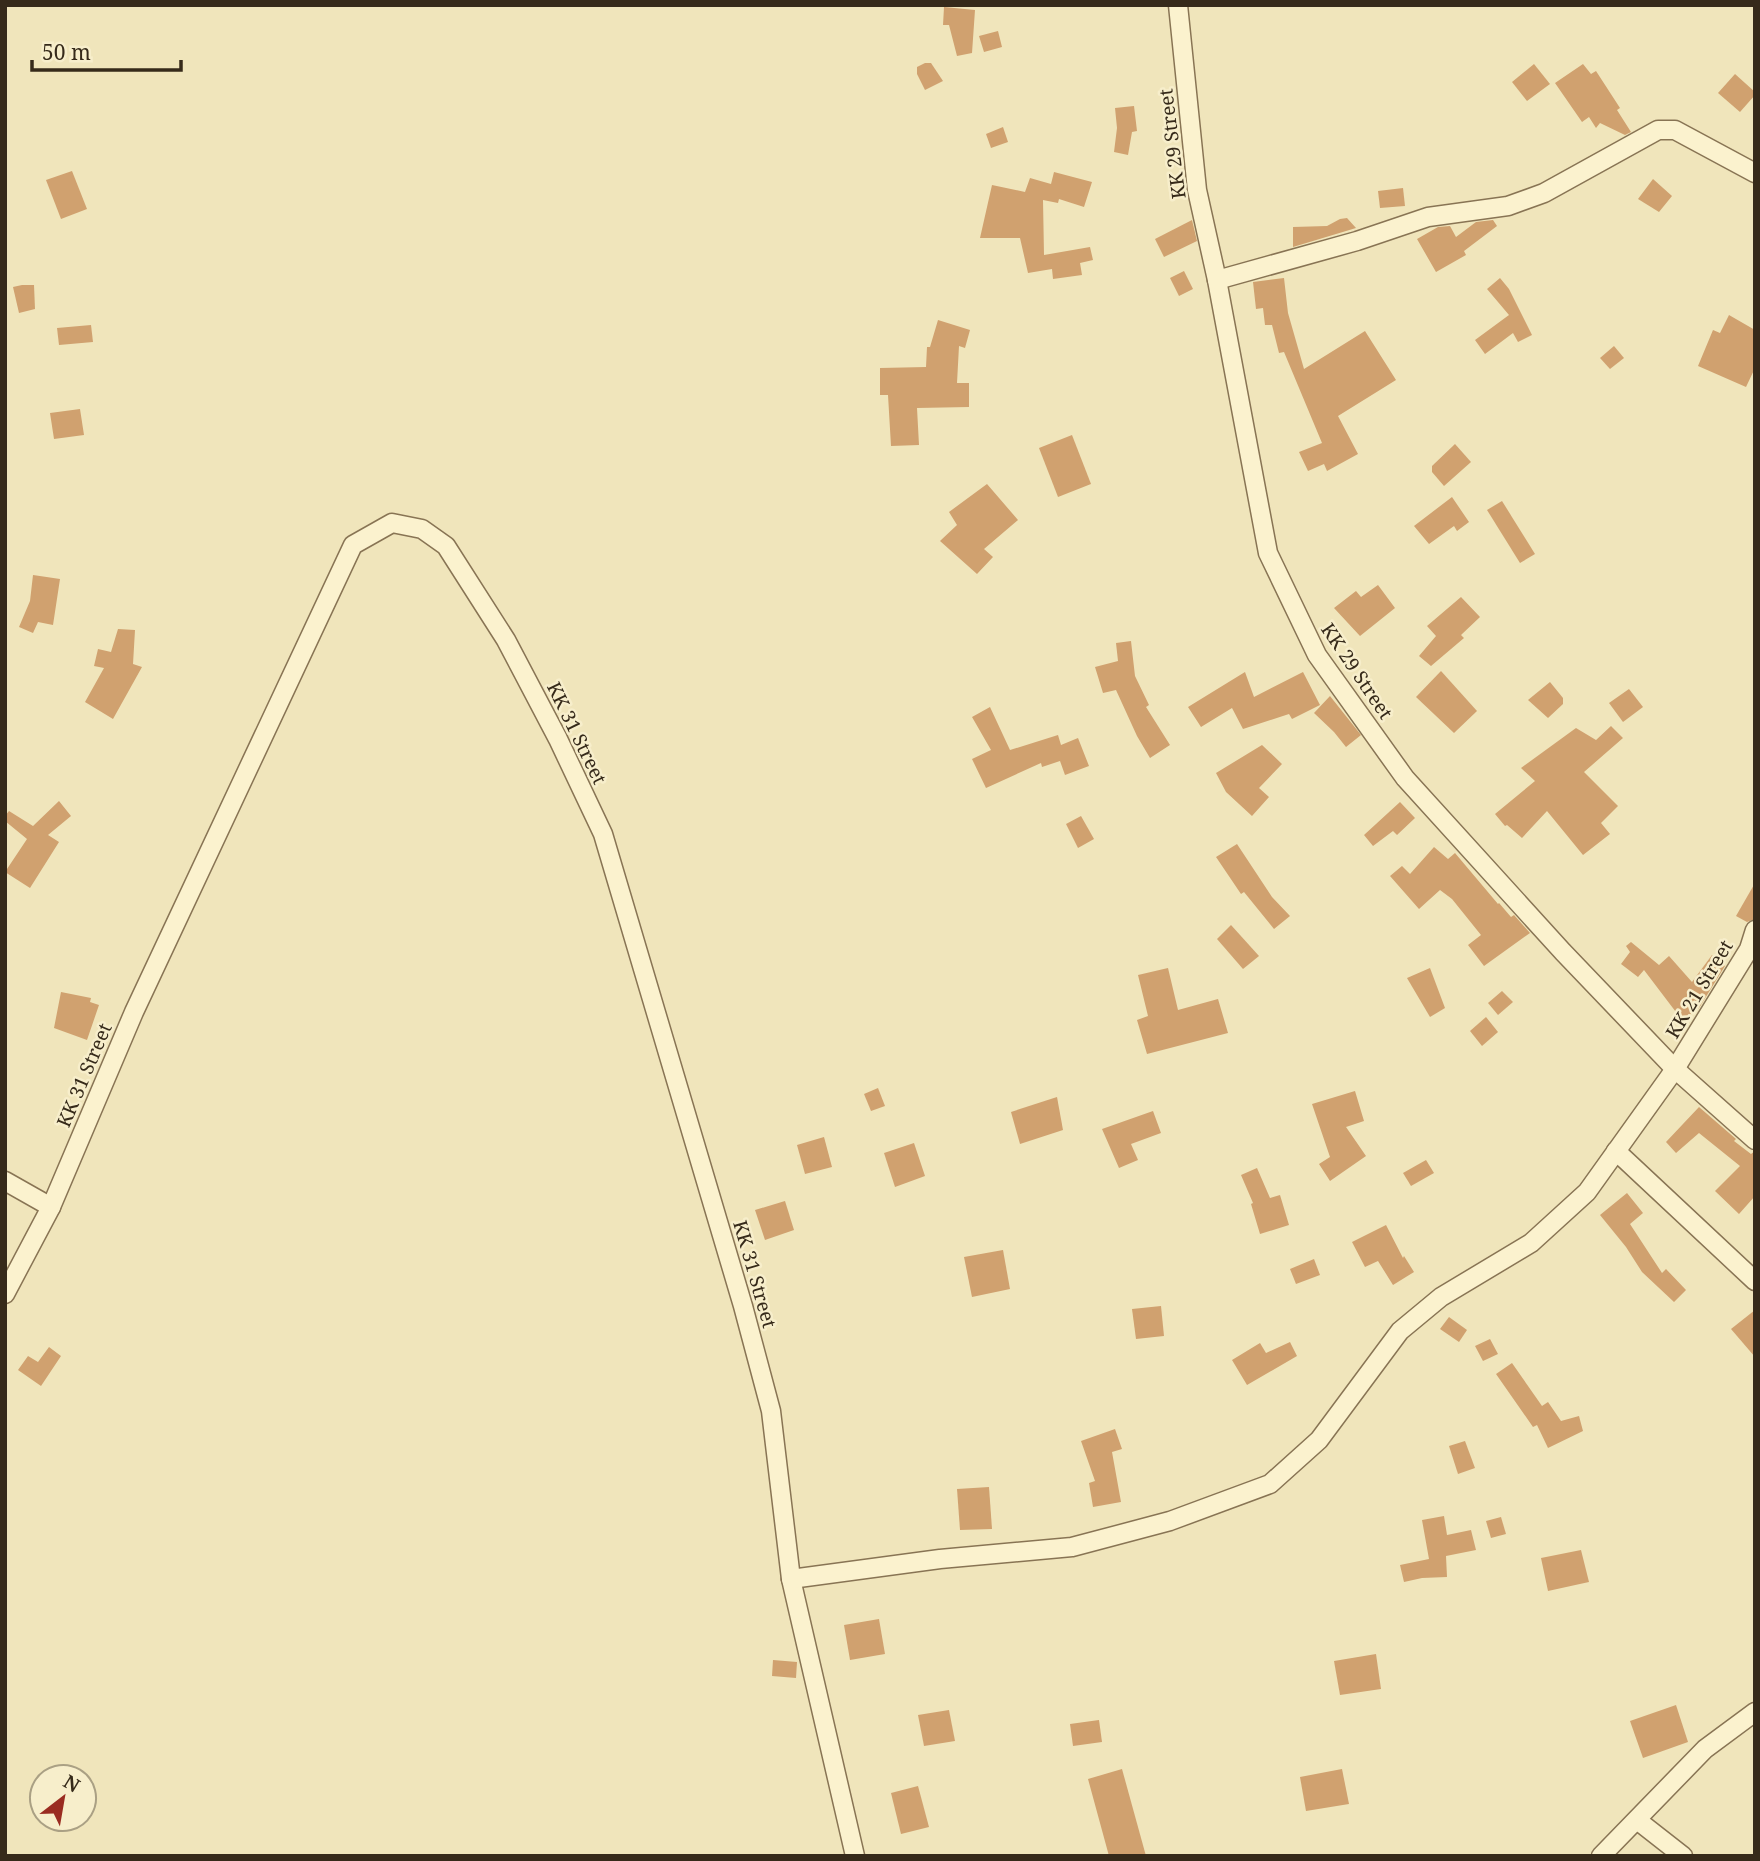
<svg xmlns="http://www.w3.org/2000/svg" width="1760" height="1861" viewBox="0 0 1760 1861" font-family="'Noto Serif',serif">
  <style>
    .building { fill: #d0a16f }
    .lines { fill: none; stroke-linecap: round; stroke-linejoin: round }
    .minor-casing { stroke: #887454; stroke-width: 21 }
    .minor { stroke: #fbf2ce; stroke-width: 18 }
    .labels { text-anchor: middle; stroke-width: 5; stroke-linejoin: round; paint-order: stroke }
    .street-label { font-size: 19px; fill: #362a1a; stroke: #f7eecb }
  </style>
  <rect width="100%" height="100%" fill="#f0e5bb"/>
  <g class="building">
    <path d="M944,7L975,10L972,53L957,56L949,25H943Z"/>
    <path d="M998,31L1002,47L984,52L979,36Z"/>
    <path d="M925,63H931L943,81L925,90L917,74V67Z"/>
    <path d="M1534,64L1550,84L1527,101L1512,82Z"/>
    <path d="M1583,64L1591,74L1596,71L1620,108L1617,110L1631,132L1625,135L1600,123L1596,128L1589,117L1582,122L1555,83Z"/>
    <path d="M1735,74L1755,92V95L1740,112L1718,93Z"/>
    <path d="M1134,106L1137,131L1132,132L1128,155L1114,152L1117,128L1115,108Z"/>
    <path d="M1003,127L1008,142L991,148L986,134Z"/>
    <path d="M72,171L87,209L61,219L46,180Z"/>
    <path d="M1054,172L1092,182L1084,207L1059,199L1058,203L1043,200L1044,255L1090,247L1093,260L1080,263L1082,275L1053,279L1052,269L1028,273L1020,238H980L992,185L1025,192L1030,178L1051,184Z"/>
    <path d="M1653,179L1672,196L1659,212L1638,199Z"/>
    <path d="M1403,188L1405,206L1380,208L1378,191Z"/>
    <path d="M1347,218L1356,228L1293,247V227L1327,226L1340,219Z"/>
    <path d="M1192,220L1197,241L1164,257L1155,239Z"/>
    <path d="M1493,220L1497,226L1464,251L1466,255L1436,272L1417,239L1438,227L1450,226L1456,237L1476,222Z"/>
    <path d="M1184,271L1193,289L1179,296L1170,278Z"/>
    <path d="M1284,278L1288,313L1304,369L1365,331L1396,380L1338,416L1358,454L1327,471L1324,464L1308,471L1299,452L1322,443L1284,352L1279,353L1272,325H1265L1263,308L1256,309L1253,282Z"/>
    <path d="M1500,278L1509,289L1532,335L1518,342L1513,333L1485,354L1475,340L1509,315L1487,289Z"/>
    <path d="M22,285H34L35,309L19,313L13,287Z"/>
    <path d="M1729,315L1755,330V368L1746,387L1698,366L1713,330L1720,333Z"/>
    <path d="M938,320L970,330L965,348L959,346L957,383H969V407L917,408L919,445L891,446L888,395H880V368L926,367L927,347H930Z"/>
    <path d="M91,325L93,342L59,345L57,328Z"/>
    <path d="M1614,346L1624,358L1610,369L1600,358Z"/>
    <path d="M80,409L84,435L54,439L50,413Z"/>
    <path d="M1072,435L1091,484L1058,497L1039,448Z"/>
    <path d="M1455,444L1471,462L1444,486L1432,472V466Z"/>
    <path d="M987,484L1018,520L984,549L993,557L977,574L940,541L957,525L949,512Z"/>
    <path d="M1452,497L1469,522L1457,531L1454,526L1429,544L1414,526Z"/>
    <path d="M1502,501L1535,554L1520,563L1487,510Z"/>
    <path d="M33,575L60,579L53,625L38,622L33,633L19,627L30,601Z"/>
    <path d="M1378,585L1395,608L1360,636L1334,608L1356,591L1361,597Z"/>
    <path d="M1461,597L1480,617L1461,635L1464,638L1431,666L1419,656L1436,636L1427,626Z"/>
    <path d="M118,629L135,630L133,664L142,667L113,719L85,702L104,668L94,666L98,649L111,652Z"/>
    <path d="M1131,641L1135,676L1149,705L1146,707L1170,745L1150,758L1137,736L1116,690L1103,693L1095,667L1118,661L1116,643Z"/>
    <path d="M1441,671L1477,711L1454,733L1416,697Z"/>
    <path d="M1245,672L1254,697L1303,672L1320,705L1292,719L1289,714L1243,729L1232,708L1201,727L1188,707Z"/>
    <path d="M1550,682L1563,698V704L1548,718L1528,700Z"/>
    <path d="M1629,689L1643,707L1623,722L1609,703Z"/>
    <path d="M1330,696L1361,735L1346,747L1334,732L1314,713Z"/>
    <path d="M990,707L1010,750L1058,735L1061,745L1078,738L1089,766L1065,775L1060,761L1042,767L1041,763L986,788L972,759L991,750L972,717Z"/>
    <path d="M1611,726L1623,738L1584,772L1618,806L1601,823L1610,834L1583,855L1547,811L1522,838L1507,825L1505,826L1495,814L1535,781L1521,768L1576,728L1596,740Z"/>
    <path d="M1262,745L1282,764L1259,788L1269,797L1252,816L1226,792L1216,773Z"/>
    <path d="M59,801L71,816L48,835L59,842L30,888L5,872L27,839L5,821V816L9,811L33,826Z"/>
    <path d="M1400,802L1415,818L1397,835L1393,831L1373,846L1364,835Z"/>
    <path d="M1081,816L1094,839L1078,848L1066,824Z"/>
    <path d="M1237,844L1272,897L1290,916L1274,929L1244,892L1241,894L1216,857Z"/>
    <path d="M1434,847L1448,859L1455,853L1498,904L1499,903L1511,917L1514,915L1530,933L1484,966L1468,945L1481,935L1452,899L1440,890L1419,909L1390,876L1402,866L1410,874Z"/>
    <path d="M1755,883V919L1747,922L1736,916Z"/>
    <path d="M1231,925L1259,956L1243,969L1217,939Z"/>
    <path d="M1631,942L1659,965L1669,956L1692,982L1712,955L1725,966L1699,1008L1682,1020L1644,970L1638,977L1621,964L1630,952L1626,946Z"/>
    <path d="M1168,968L1178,1010L1218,999L1228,1033L1147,1054L1137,1020L1148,1016L1138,975Z"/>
    <path d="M1430,968L1445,1008L1430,1017L1407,978Z"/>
    <path d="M1502,991L1513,1002L1498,1015L1488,1003Z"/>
    <path d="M61,992L91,998L90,1002L99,1005L87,1040L54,1028Z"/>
    <path d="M1486,1017L1498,1032L1482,1046L1470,1031Z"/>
    <path d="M878,1088L885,1106L871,1111L864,1094Z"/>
    <path d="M1355,1091L1364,1121L1346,1127L1366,1156L1330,1181L1319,1164L1330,1157L1312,1104Z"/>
    <path d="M1057,1097L1063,1130L1020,1144L1011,1112Z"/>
    <path d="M1699,1107L1736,1139L1734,1141L1751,1154L1755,1151V1196L1739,1214L1715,1191L1740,1166L1699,1133L1676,1153L1666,1142Z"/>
    <path d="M1153,1111L1161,1133L1131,1144L1138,1160L1119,1168L1102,1129Z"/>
    <path d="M824,1137L832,1167L805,1174L797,1145Z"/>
    <path d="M914,1143L925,1176L895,1187L884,1153Z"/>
    <path d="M1426,1160L1434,1173L1411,1186L1403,1173Z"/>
    <path d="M1257,1168L1270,1198L1280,1195L1289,1225L1260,1234L1251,1204L1253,1203L1241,1175Z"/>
    <path d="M1627,1193L1643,1213L1630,1224L1662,1273L1666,1269L1686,1290L1674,1302L1642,1272L1626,1247L1600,1215Z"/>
    <path d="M785,1201L794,1230L765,1240L755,1210Z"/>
    <path d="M1386,1225L1403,1258L1404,1256L1414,1272L1393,1285L1378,1261L1365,1267L1352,1242Z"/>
    <path d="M1003,1250L1010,1289L972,1297L964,1257Z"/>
    <path d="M1314,1259L1320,1275L1296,1284L1290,1269Z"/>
    <path d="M1161,1306L1164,1336L1136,1339L1132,1309Z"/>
    <path d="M1755,1310V1357L1731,1329Z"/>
    <path d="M1449,1317L1467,1330L1459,1342L1440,1329Z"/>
    <path d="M1490,1339L1498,1354L1483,1361L1475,1346Z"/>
    <path d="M1290,1342L1297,1356L1247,1385L1232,1360L1260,1343L1266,1353Z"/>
    <path d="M49,1347L61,1356L41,1386L18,1370L28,1356L38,1362Z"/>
    <path d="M1512,1363L1542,1406L1548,1402L1561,1421L1579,1416L1583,1431L1548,1448L1537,1425L1533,1427L1496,1374Z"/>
    <path d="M1115,1429L1122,1449L1112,1452L1121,1502L1093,1507L1089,1483L1095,1481L1081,1441Z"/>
    <path d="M1465,1441L1475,1468L1458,1474L1449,1446Z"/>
    <path d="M989,1487L992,1529L960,1530L957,1489Z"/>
    <path d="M1444,1516L1447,1535L1471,1530L1476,1550L1446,1556L1447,1577L1422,1578L1404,1582L1400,1565L1429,1559L1422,1520Z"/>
    <path d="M1501,1517L1506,1534L1491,1538L1486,1521Z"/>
    <path d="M1581,1550L1589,1582L1548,1591L1541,1558Z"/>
    <path d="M879,1619L885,1654L850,1660L844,1625Z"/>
    <path d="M1376,1654L1381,1689L1340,1695L1334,1661Z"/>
    <path d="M773,1660L797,1662L796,1678L772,1676Z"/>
    <path d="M1676,1705L1688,1742L1643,1758L1630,1721Z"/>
    <path d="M949,1710L955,1741L924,1746L918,1715Z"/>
    <path d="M1099,1720L1102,1742L1073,1746L1070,1724Z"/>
    <path d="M1122,1769L1146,1856H1109L1088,1779Z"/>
    <path d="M1342,1769L1349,1804L1306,1811L1300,1777Z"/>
    <path d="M918,1786L929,1827L901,1834L891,1793Z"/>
  </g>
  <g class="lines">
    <defs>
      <g id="minor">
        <path d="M1178,5L1197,190L1217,280L1268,553L1317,655L1405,778L1563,952L1675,1069L1755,1140"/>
        <path d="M1217,280L1357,241L1428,217L1508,206L1544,193L1658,130H1675L1755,173"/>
        <path d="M1616,1151L1755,1281"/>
        <path d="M5,1181L51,1207"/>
        <path d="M5,1294L51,1207L134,1012L353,545L392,523L422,529L446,546L506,640L558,739L603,834L743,1306L771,1411L791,1579L855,1856"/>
        <path d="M791,1579L940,1559L1072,1547L1170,1521L1270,1484L1319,1440L1400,1331L1441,1297L1531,1243L1587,1192L1675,1069L1749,949L1755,930"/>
        <path d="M1637,1820L1683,1856"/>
        <path d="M1601,1856L1705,1749L1755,1712"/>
      </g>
    </defs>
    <use href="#minor" class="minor-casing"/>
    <use href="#minor" class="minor"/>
  </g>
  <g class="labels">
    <g class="street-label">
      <text transform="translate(1172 144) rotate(-97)" y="7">KK 29 Street</text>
      <text transform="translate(1357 671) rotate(56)" y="7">KK 29 Street</text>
      <text transform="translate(577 733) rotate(64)" y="7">KK 31 Street</text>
      <text transform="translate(1699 989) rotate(-59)" y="7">KK 21 Street</text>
      <text transform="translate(84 1075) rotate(-67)" y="7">KK 31 Street</text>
      <text transform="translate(755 1274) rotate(74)" y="7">KK 31 Street</text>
    </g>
  </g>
  <rect width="1760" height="1861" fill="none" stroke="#362a1a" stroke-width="14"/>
  <g transform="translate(63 1798) rotate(31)"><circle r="33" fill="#f7eecb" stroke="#aaa084" stroke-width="2"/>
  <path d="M0-5L12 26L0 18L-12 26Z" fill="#9a2c21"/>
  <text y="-10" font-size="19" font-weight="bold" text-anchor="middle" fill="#362a1a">N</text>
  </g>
  <path d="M32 60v10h149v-10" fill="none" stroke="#362a1a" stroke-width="3.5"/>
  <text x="42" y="60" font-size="21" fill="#362a1a" stroke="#f7eecb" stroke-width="5" paint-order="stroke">50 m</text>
</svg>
